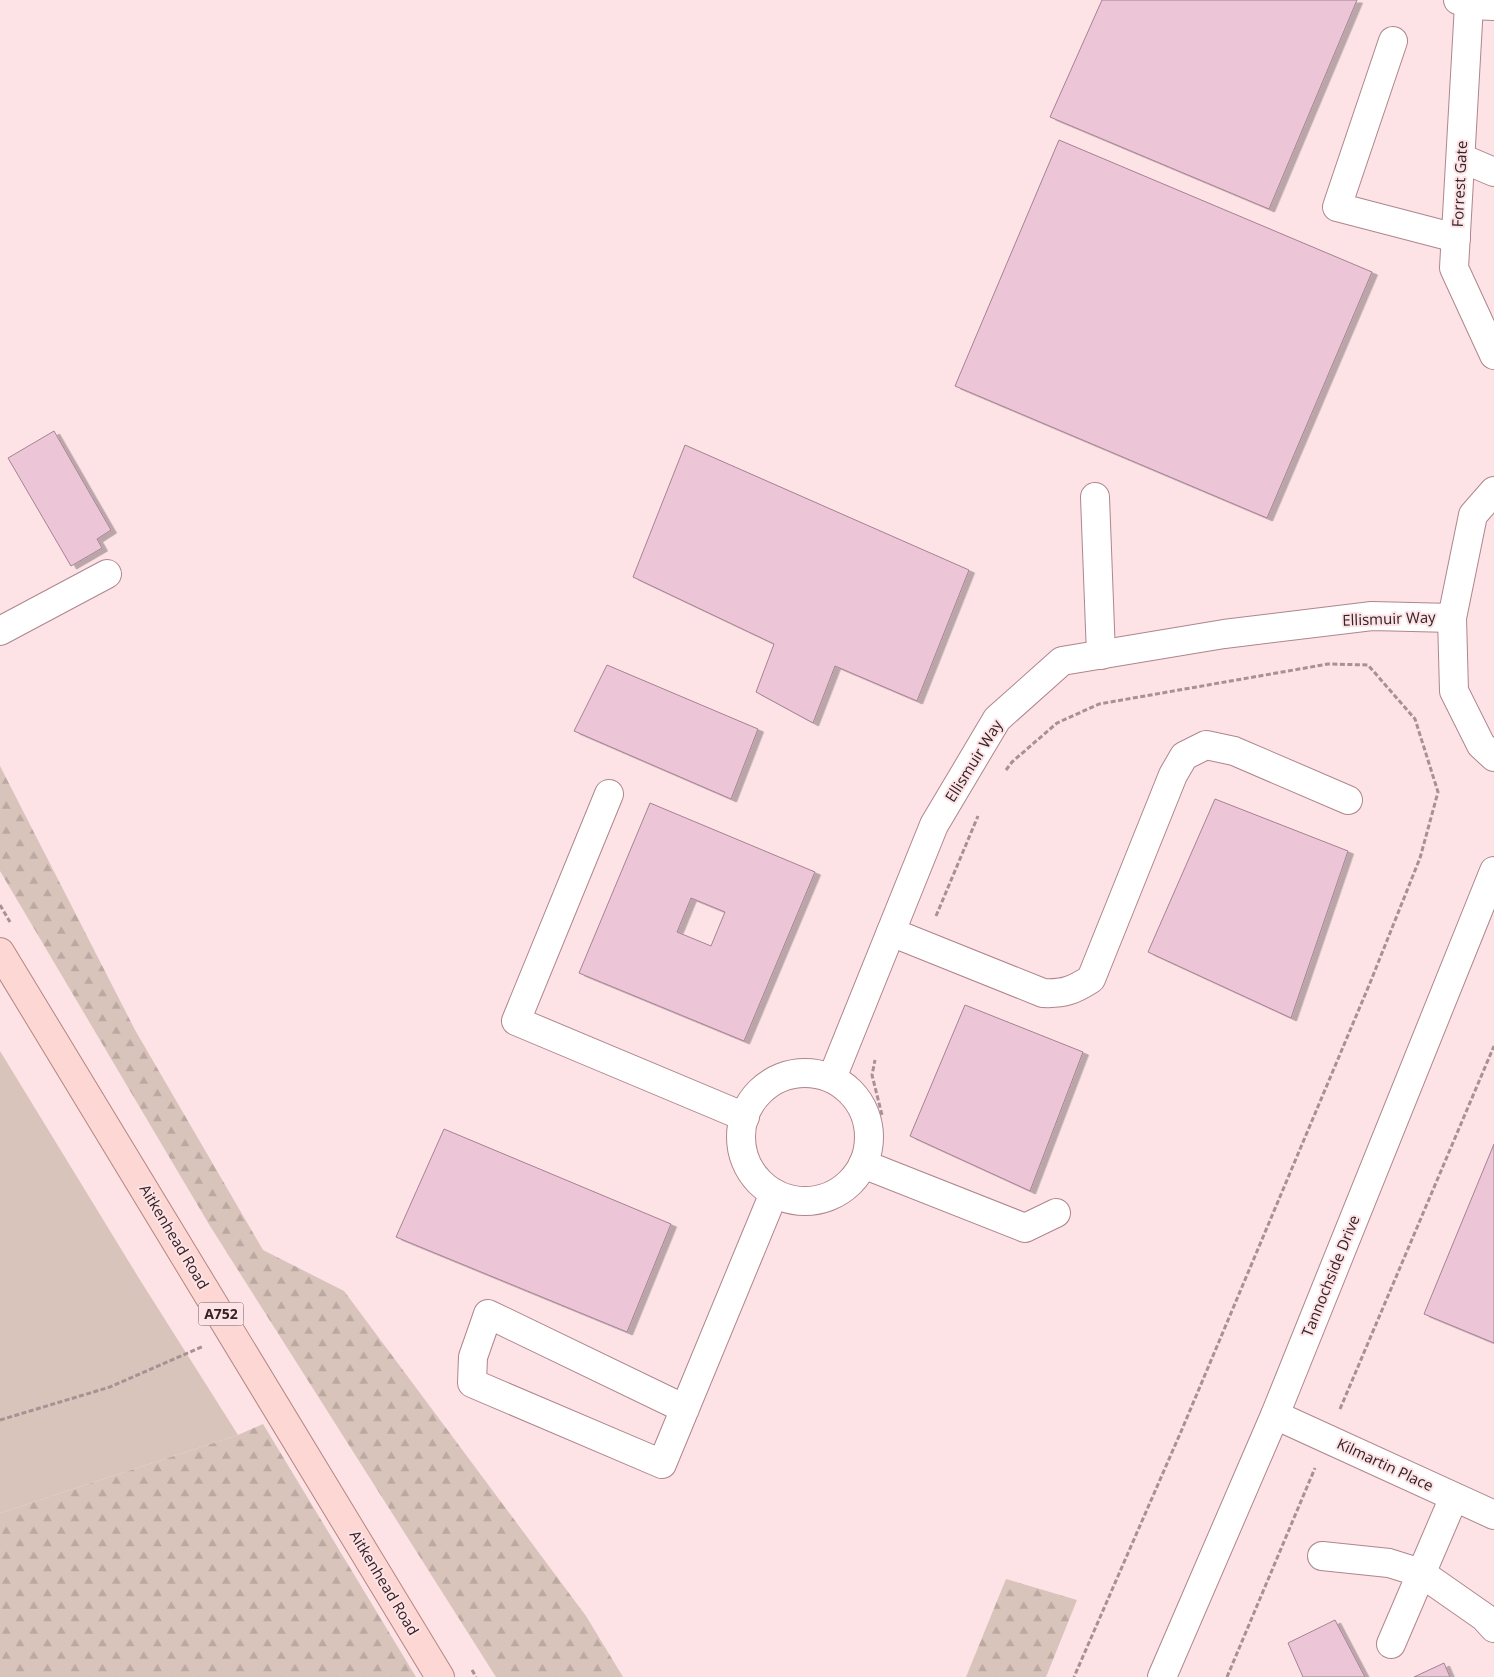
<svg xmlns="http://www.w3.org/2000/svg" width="1494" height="1677" viewBox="0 0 1494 1677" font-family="'Open Sans',sans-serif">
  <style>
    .green { fill: #d9c4bb }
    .forest { fill: url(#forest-firs) }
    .building { fill: #ecc5d7; stroke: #a68293; fill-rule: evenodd; filter: url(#shadow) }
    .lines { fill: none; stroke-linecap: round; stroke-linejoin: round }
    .minor-casing { stroke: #ae868d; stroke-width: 30 }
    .major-casing { stroke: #b48682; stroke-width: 30 }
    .path { stroke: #a79194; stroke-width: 3; stroke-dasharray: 5 2.5; stroke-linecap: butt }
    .minor { stroke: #fff; stroke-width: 28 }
    .major { stroke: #fcd7d3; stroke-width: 28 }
    .labels { text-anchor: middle; stroke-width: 4; stroke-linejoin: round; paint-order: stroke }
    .shield { fill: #fde2e6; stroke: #6f5c5e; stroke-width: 1 }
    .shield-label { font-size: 14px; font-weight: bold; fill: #322224 }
    .street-label { font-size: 15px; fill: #322224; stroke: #fde2e6 }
  </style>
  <defs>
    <pattern id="forest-firs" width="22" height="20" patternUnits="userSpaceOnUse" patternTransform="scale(1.25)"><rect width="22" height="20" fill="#d9c4bb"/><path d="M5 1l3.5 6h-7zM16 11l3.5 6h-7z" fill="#bba8a1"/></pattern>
    <filter id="shadow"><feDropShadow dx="5.5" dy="3" stdDeviation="0" flood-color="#0004"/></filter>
  </defs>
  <rect width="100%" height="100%" fill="#fde2e6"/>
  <path class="green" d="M0,1051L140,1280L238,1435L0,1513Z"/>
  <g class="forest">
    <path d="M0,766L135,1030L263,1250L344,1291L586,1616L623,1677H496L210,1226L0,871Z"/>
    <path d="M263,1424L416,1677H0V1513L238,1435Z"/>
    <path d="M1006,1579L1077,1600L1046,1677H966Z"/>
  </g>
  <g class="building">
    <path d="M1102,0H1357L1269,209L1050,117Z"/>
    <path d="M1059,140L1372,272L1267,518L955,386Z"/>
    <path d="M54,431L111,530L97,539L102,548L71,566L8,458Z"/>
    <path d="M685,445L969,570L917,701L835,666L813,723L756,692L774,644L633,577Z"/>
    <path d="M607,665L758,729L731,799L574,731Z"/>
    <path d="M1215,799L1348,851L1291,1018L1148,952Z"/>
    <path d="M650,803L815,872L744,1041L579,973ZM691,898L725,912L711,946L677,932Z"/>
    <path d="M965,1005L1083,1052L1030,1191L910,1136Z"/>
    <path d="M444,1129L671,1224L627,1332L396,1237Z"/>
    <path d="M1494,1144V1343L1424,1314Z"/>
    <path d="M1335,1620L1365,1677H1303L1288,1643Z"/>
    <path d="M1444,1663L1450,1677H1414Z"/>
  </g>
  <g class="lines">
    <defs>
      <g id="minor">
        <path d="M1458,0L1469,5L1494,6"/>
        <path d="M1469,5L1454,268L1494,355"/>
        <path d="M1393,41L1337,207L1456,238"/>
        <path d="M1461,158L1494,172"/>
        <path d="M1494,491L1473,515L1452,618L1454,691L1481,745L1494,757"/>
        <path d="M1095,497L1101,655"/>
        <path d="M0,631L107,574"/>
        <path d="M609,794L516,1021L745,1117"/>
        <path d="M891,932L1043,993C1064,994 1074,990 1091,979L1173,775L1184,756L1206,745L1234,751L1348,800"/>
        <circle cx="805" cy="1137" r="64"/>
        <path d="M832,1078L934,825L997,719L1062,661L1224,634L1372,616L1452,618"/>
        <path d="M863,1164L1025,1228L1056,1213"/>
        <path d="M685,1409L488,1314L473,1357L472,1383L662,1464L774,1193"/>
        <path d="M1275,1415L1494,1515"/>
        <path d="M1322,1556L1389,1563L1421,1573L1484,1617L1494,1628"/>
        <path d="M1391,1644L1454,1497"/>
        <path d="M1162,1677L1275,1415L1494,871"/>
      </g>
      <path id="major" d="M0,952L440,1677"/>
    </defs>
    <use href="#minor" class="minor-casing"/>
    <use href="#major" class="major-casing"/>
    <g class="path">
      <path d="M1006,770L1012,762L1057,723L1099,704L1328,664L1368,665L1415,719L1438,792L1420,858L1370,983L1183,1427L1074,1677"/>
      <path d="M0,905L10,922"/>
      <path d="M936,916L978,816"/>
      <path d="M868,1120L882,1115L872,1075L875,1060"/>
      <path d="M1340,1409L1494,1046"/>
      <path d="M0,1420L110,1387L204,1346"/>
      <path d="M472,1670L476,1677"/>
      <path d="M1227,1677L1315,1468"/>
    </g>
    <use href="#minor" class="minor"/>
    <use href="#major" class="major"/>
  </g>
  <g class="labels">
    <rect class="shield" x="198.5" y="1302.5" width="45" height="23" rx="4"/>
    <g class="shield-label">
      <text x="221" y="1319">A752</text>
    </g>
    <g class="street-label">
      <text transform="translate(1460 184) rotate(-87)" y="5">Forrest Gate</text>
      <text transform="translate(1389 619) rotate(-2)" y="5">Ellismuir Way</text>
      <text transform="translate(974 761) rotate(-58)" y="5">Ellismuir Way</text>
      <text transform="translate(174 1237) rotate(59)" y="5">Aitkenhead Road</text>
      <text transform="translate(1331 1276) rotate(-68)" y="5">Tannochside Drive</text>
      <text transform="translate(1385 1465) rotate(25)" y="5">Kilmartin Place</text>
      <text transform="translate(384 1583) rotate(59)" y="5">Aitkenhead Road</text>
    </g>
  </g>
</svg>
